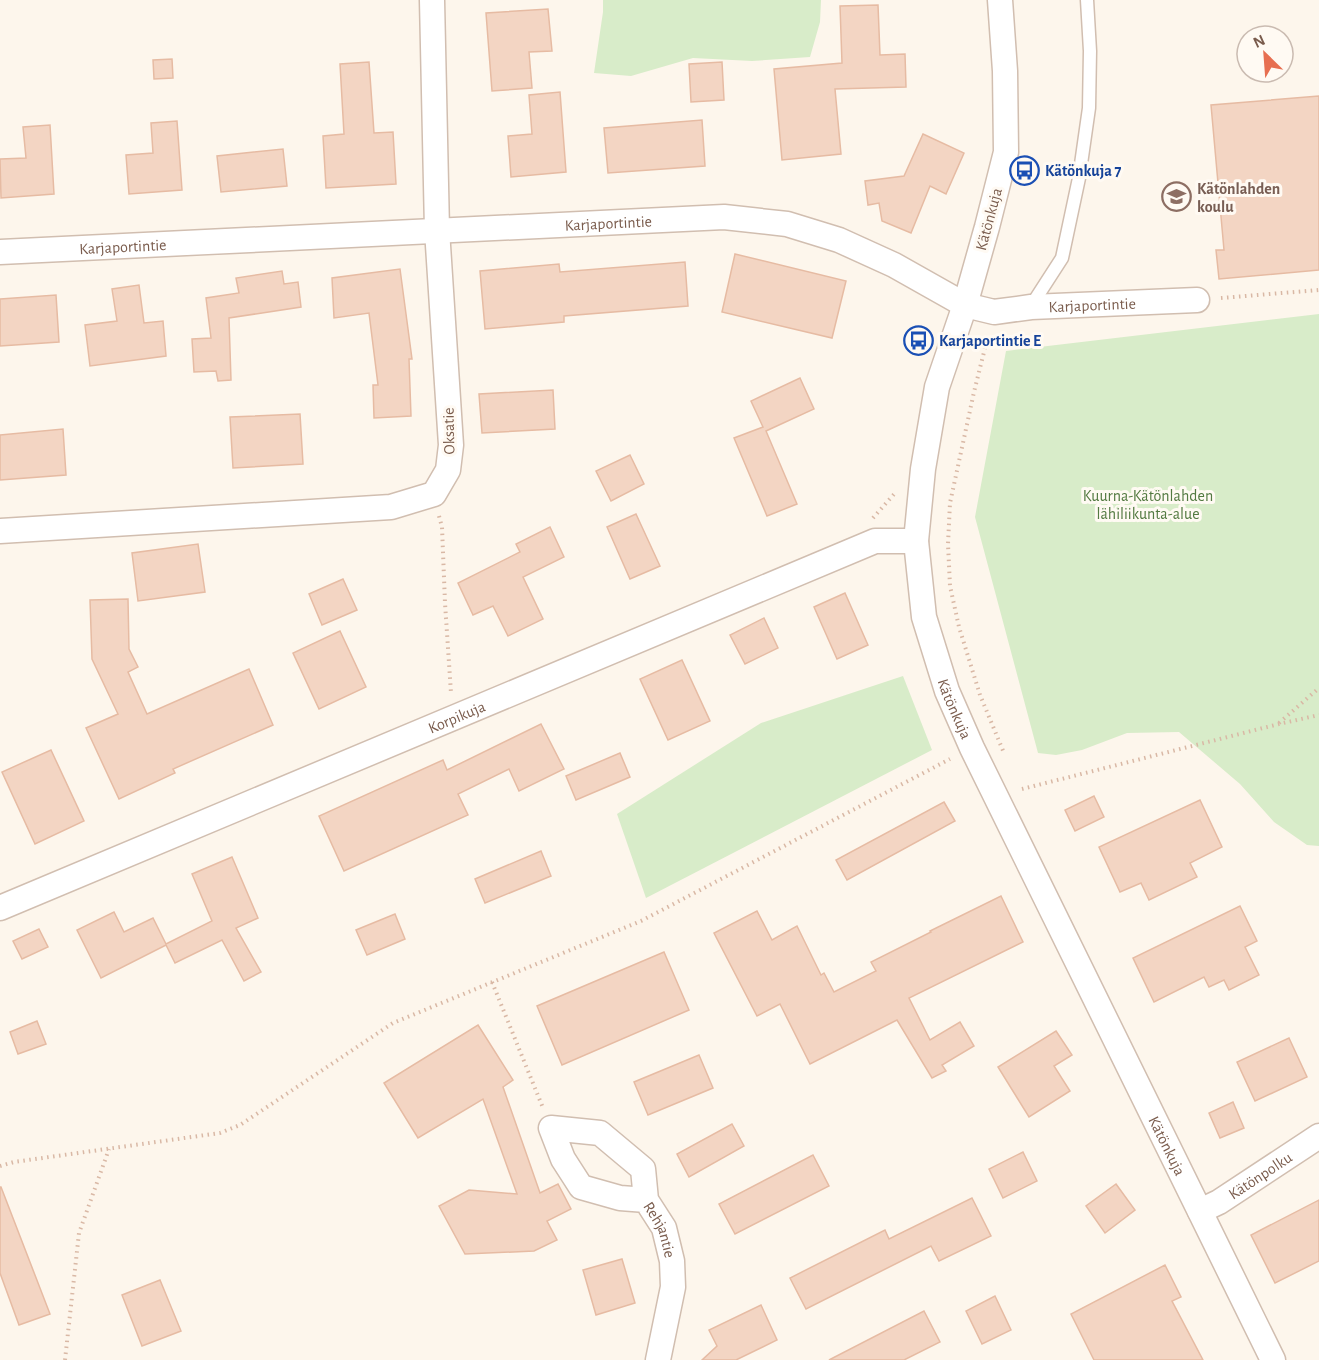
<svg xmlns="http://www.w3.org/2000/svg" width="1319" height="1360" viewBox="0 0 1319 1360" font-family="'Alegreya Sans',sans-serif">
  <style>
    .green { fill: #d8ecc9 }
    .building { fill: #f3d5c3; stroke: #e6bba3; stroke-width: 1.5 }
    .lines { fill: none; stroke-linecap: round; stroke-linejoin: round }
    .service-casing { stroke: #d1beb0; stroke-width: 15 }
    .minor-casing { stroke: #d1beb0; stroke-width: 27 }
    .path { stroke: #d9b8a5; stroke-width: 4; stroke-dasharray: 1.5 4.5; stroke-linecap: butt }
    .service { stroke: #fff; stroke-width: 12 }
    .minor { stroke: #fff; stroke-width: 24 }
    .labels { text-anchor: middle; stroke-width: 6; stroke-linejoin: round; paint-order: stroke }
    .transit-label { font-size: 16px; font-weight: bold; fill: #164399; stroke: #fffaf3; text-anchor: start }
    .education-label { font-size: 16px; font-weight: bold; fill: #785e54; stroke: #fffaf3; text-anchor: start }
    .street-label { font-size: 16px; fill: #7a5c4d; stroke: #fffaf3 }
    .park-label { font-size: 16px; fill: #537a41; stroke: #fffaf3 }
  </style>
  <rect width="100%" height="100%" fill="#fdf6ec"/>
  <g class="green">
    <path d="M603,0H821L820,22L810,57L752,61L693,58L631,76L594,73L603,12Z"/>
    <path d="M1319,314V846L1307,845L1274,822L1240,784L1179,732L1127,733L1082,750L1056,755L1038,753L975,517L1006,351Z"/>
    <path d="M903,676L932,750L646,898L617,814L761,723Z"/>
  </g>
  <g class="building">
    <path d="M878,5L880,55L905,54L906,87L835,89L841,154L782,160L774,69L842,63L840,6Z"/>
    <path d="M548,9L552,51L529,52L532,88L492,91L486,13Z"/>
    <path d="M172,59L173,78L154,79L153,60Z"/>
    <path d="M369,62L374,133L393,132L396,184L326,188L323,136L344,134L340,64Z"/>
    <path d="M722,62L724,100L691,102L689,64Z"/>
    <path d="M560,92L566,172L511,177L508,136L532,134L529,95Z"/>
    <path d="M1319,96V270L1219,279L1216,250H1224L1211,105Z"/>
    <path d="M702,120L705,166L608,173L604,128Z"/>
    <path d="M177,121L182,190L129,194L126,155L153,153L151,123Z"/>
    <path d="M50,125L54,194L1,198L0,159L26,158L23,127Z"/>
    <path d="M923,134L964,153L946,194L930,186L911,233L882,221L879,203L868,205L865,181L904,176Z"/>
    <path d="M283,149L287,186L221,192L217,156Z"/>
    <path d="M735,254L846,281L832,338L722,312Z"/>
    <path d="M685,262L688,306L564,316V322L485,329L480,271L559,264L560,272Z"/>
    <path d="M400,269L412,359H409L411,416L374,418L373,385H378L369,313L334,318L332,278Z"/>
    <path d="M282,271L284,284L298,282L301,307L229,318L231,380L218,381L216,371L194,372L192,339L211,338L206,298L239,293L236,278Z"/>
    <path d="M139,285L144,323L163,321L166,356L90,366L85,325L117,321L112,289Z"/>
    <path d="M56,295L59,342L0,346V299Z"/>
    <path d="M800,378L814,409L766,431L797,504L767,516L734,438L763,427L751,401Z"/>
    <path d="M553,390L555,429L482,433L479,394Z"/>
    <path d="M300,414L303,464L233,468L230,417Z"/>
    <path d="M63,429L66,475L0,480V435Z"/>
    <path d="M630,455L644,484L611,501L596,471Z"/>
    <path d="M636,514L660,566L630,579L607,527Z"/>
    <path d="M550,527L564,557L523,577L543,619L508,636L493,606L473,615L458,583L520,552L516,544Z"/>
    <path d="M198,544L205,592L138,601L132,553Z"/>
    <path d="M343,579L357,610L322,625L309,594Z"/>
    <path d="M845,593L868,645L837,659L814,607Z"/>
    <path d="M128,599L129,649L138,667L128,672L147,714L249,669L273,725L173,769L175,773L119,799L86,728L118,714L92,659L90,600Z"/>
    <path d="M764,618L778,648L745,664L730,635Z"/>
    <path d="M340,631L366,687L319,709L293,653Z"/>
    <path d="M682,660L710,721L668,740L640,679Z"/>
    <path d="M541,724L564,769L519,791L509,769L458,794L468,815L344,871L319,816L443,760L447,770Z"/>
    <path d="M51,750L84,821L35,844L2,772Z"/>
    <path d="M620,753L630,777L576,800L566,776Z"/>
    <path d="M1094,796L1104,817L1075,831L1065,810Z"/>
    <path d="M1200,800L1222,847L1190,863L1197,877L1149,900L1141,883L1120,892L1099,847Z"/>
    <path d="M944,802L955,821L847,880L836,860Z"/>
    <path d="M541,851L551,876L485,903L475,879Z"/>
    <path d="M232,857L258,918L236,928L261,972L244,981L222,940L175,963L166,945L101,978L77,930L114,912L124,932L153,918L166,944L212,921L192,874Z"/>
    <path d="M1001,896L1023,942L909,998L930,1040L960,1022L974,1046L942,1065L946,1071L932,1078L897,1020L810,1064L780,1004L757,1016L714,933L757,911L772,940L797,926L821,975L824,973L834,992L876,971L871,962L931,932L930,931Z"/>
    <path d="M1240,906L1257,941L1245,947L1259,975L1229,990L1224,980L1209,987L1204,977L1154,1002L1133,958Z"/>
    <path d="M395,914L405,939L367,955L356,930Z"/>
    <path d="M39,929L48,947L22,959L13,941Z"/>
    <path d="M664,952L689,1010L562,1065L537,1006Z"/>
    <path d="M37,1021L46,1044L18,1054L10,1032Z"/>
    <path d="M478,1025L513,1080L503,1087L540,1193L558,1184L571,1209L547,1221L557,1240L534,1251L465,1254L439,1206L469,1190L517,1194L483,1099L418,1138L384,1083Z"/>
    <path d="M1056,1031L1072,1055L1054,1066L1070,1091L1029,1117L998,1067Z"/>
    <path d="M1289,1038L1307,1077L1255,1101L1237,1062Z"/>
    <path d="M699,1055L713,1088L648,1115L634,1082Z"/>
    <path d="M1233,1102L1244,1128L1220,1138L1209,1113Z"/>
    <path d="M732,1124L744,1146L689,1177L677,1154Z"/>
    <path d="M1023,1152L1037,1181L1003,1198L989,1169Z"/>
    <path d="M813,1155L829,1186L735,1234L719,1204Z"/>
    <path d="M1116,1184L1135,1210L1105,1233L1086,1206Z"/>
    <path d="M0,1187H1L50,1314L19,1325L0,1273Z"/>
    <path d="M972,1198L991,1236L939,1261L931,1246L806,1309L790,1278L885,1230L889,1239Z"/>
    <path d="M1319,1200V1261L1275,1283L1251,1235Z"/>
    <path d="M622,1259L635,1303L596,1315L583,1270Z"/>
    <path d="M1165,1265L1181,1297L1172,1301L1203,1360H1094L1071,1314Z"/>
    <path d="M160,1280L181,1331L142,1346L122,1295Z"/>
    <path d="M995,1296L1011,1330L982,1344L966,1311Z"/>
    <path d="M761,1305L777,1340L736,1360H702L717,1346L709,1330Z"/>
    <path d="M924,1311L940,1342L904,1360H829Z"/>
  </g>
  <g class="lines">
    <defs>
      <path id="service" d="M1031,306L1062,258L1079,178L1089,108L1090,51L1087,0"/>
      <g id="minor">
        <path id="s1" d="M1000,0L1005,71L1006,152L987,227L965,305L937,387L923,469L916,541L924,617L947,691L972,748L1273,1360"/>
        <path id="s2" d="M0,252L724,217L787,224L839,240L894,265L965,305L994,312L1031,307L1197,300"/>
        <path d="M0,531L391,507L434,494L448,470L451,445L437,230L432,0"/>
        <path id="s3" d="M0,908L875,541H916"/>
        <path id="s4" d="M646,1200L620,1198L581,1187L563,1159L551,1128L600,1133L643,1169L646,1200L664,1228L672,1261L673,1287L658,1360"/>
        <path id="s5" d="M1200,1211L1219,1202L1319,1136"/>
      </g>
    </defs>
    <use href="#service" class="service-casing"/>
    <use href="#minor" class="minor-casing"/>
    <g class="path">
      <path d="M1221,298L1319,290"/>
      <path d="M988,336L974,392L950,503L948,544L950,586L959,627L980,695L1004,753"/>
      <path d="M439,516L442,527L445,603L451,693"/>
      <path d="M873,518L896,492"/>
      <path d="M1279,723L1319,688"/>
      <path d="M1022,789L1279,724L1319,715"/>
      <path d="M492,982L543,1108"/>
      <path d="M0,1166L14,1162L220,1133L240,1125L393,1023L641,921L950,759"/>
      <path d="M65,1360L79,1233L109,1149"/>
    </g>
    <use href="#service" class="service"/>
    <use href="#minor" class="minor"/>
  </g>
  <defs>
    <symbol id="bus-ring" viewBox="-11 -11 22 22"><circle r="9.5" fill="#fffaf3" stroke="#1a4fb4" stroke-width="1.5"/><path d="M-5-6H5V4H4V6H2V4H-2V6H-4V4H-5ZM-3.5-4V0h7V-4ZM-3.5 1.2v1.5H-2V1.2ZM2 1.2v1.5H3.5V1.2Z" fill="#1a4fb4"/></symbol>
    <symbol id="school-ring" viewBox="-11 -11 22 22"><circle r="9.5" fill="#fffaf3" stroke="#8d6e63" stroke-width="1.5"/><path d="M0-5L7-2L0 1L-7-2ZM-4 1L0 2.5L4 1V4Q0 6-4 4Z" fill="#8d6e63"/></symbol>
  </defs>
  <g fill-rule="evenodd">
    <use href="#bus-ring" x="1008" y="154" width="33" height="33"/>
    <use href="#school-ring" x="1160" y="180" width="33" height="33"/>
    <use href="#bus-ring" x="902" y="324" width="33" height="33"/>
  </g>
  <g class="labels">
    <g class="transit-label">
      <text x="1045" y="176">Kätönkuja 7</text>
      <text x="939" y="346">Karjaportintie E</text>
    </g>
    <g class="education-label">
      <text x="1197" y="194">Kätönlahden<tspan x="1197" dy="18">koulu</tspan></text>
    </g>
    <g class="street-label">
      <text transform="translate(988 219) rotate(-75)" y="6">Kätönkuja</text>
      <text dy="6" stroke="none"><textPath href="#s2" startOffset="609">Karjaportintie</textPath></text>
      <text dy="6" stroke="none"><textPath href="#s2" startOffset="123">Karjaportintie</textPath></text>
      <text dy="6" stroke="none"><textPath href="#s2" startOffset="1113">Karjaportintie</textPath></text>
      <text transform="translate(448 431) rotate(-91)" y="6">Oksatie</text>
      <text dy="6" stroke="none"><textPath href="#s1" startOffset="726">Kätönkuja</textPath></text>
      <text dy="6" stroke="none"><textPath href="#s3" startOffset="495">Korpikuja</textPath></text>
      <text dy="6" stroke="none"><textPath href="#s1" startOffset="1212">Kätönkuja</textPath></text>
      <text dy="6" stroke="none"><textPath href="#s5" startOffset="70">Kätönpolku</textPath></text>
      <text dy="6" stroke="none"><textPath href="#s4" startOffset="303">Rehjantie</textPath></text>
    </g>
    <g class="park-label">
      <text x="1148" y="501">Kuurna-Kätönlahden<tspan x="1148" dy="18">lähiliikunta-alue</tspan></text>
    </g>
  </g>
  <g transform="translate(1265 54) rotate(335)"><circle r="28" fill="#fffaf3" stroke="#cabbb1" stroke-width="1.5"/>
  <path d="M0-4.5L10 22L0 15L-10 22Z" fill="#e76f51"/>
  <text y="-9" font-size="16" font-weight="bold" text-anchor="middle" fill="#7a5c4d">N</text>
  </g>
</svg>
